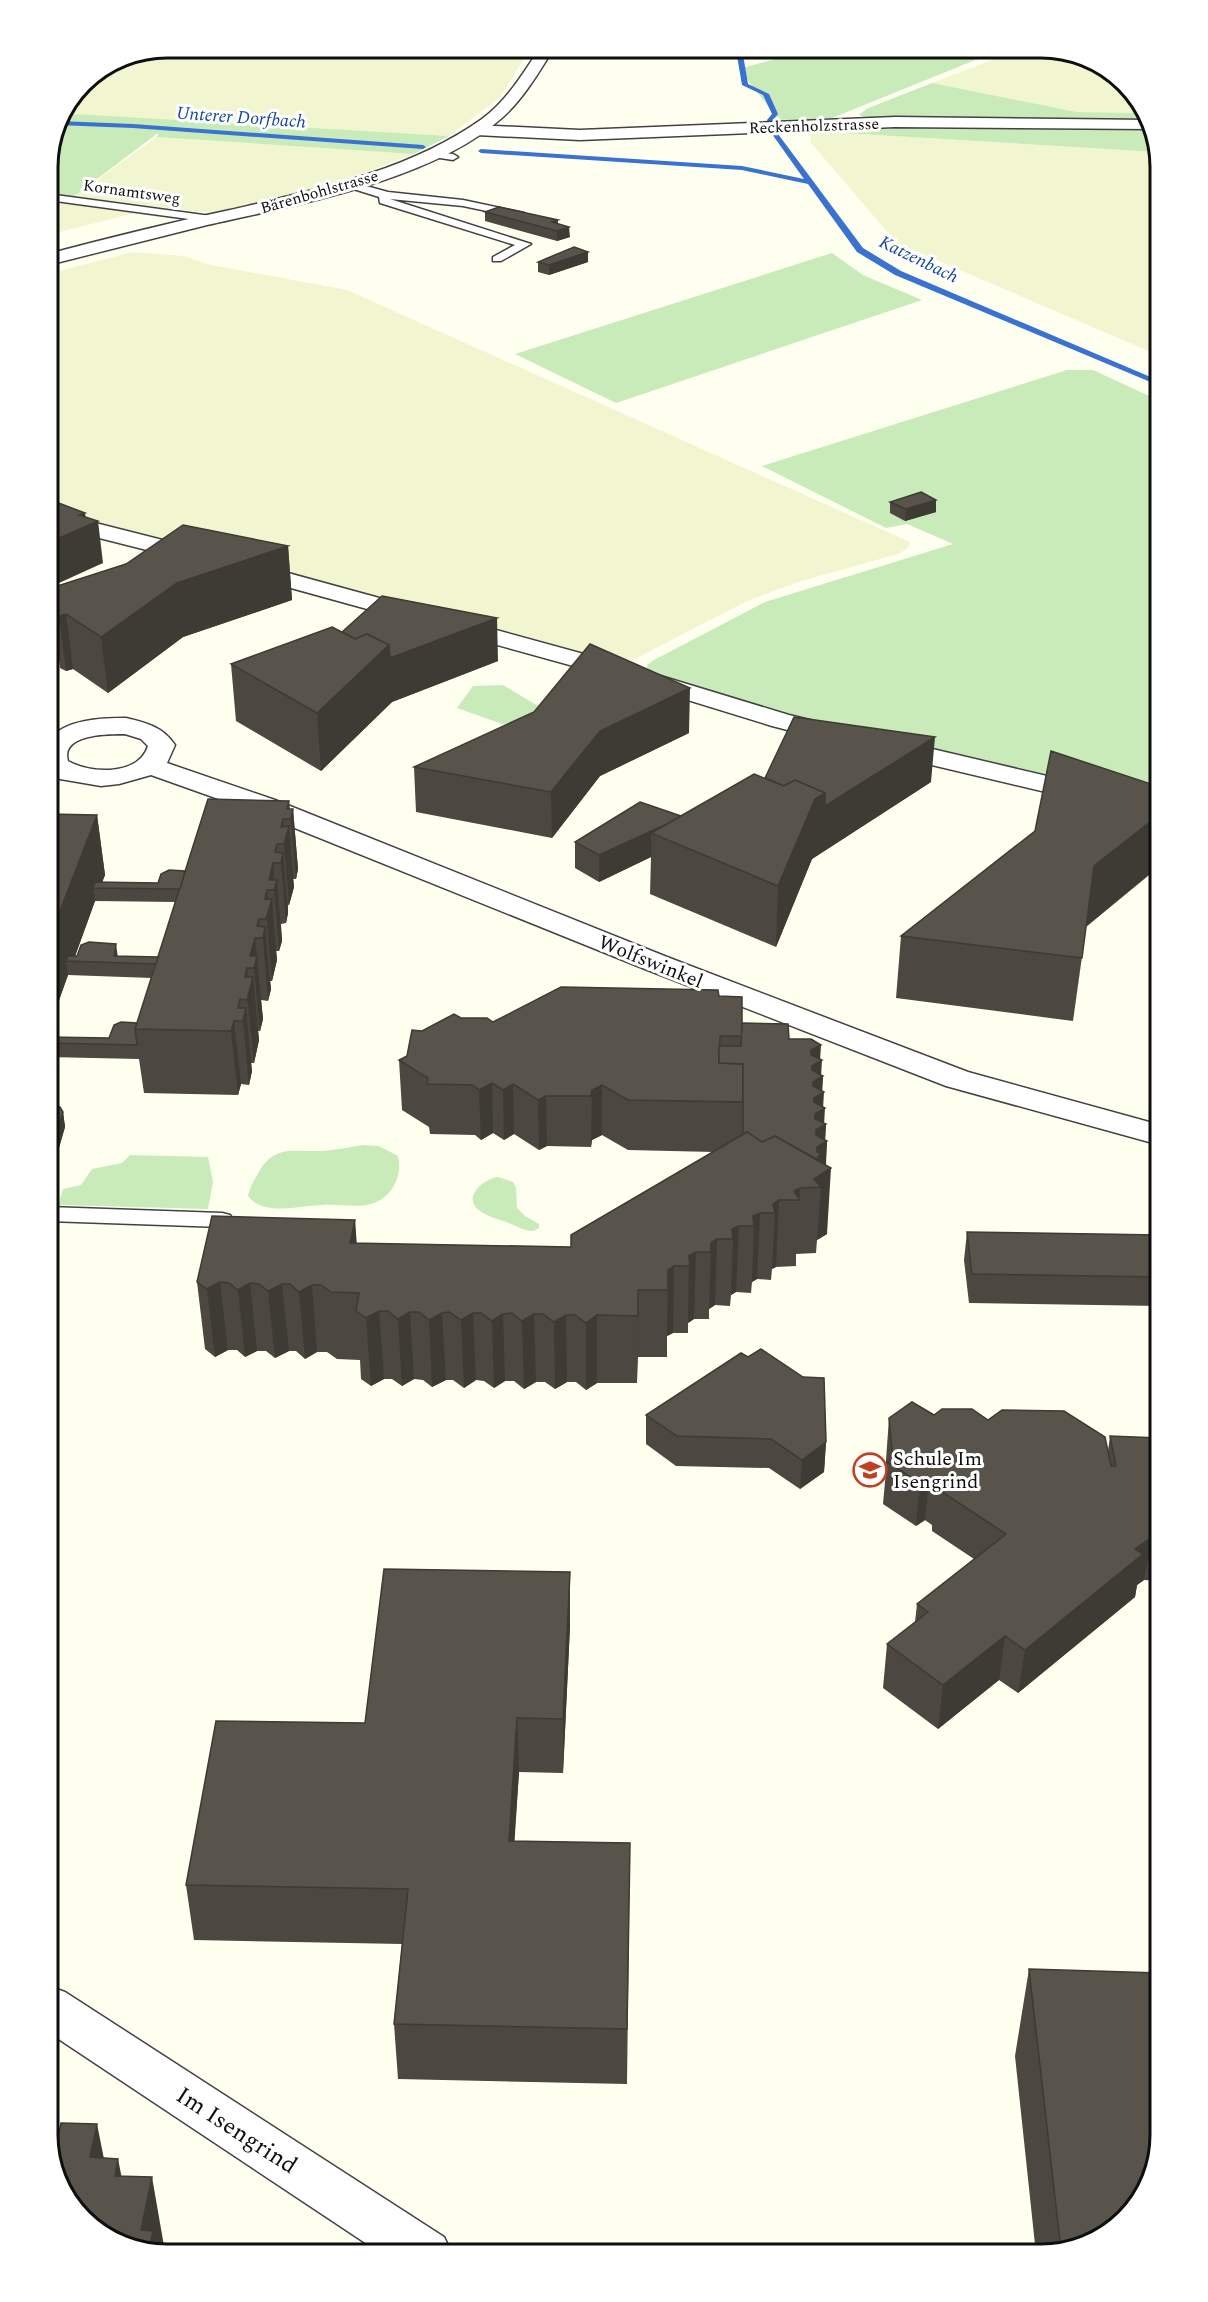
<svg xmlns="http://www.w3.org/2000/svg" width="1208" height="2302" viewBox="0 0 1208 2302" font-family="Spectral,serif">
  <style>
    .farmland { fill: #f1f6d0 }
    .green { fill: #c8ebb9 }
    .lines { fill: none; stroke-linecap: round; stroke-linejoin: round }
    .stream { fill: #3972d1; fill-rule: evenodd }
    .service-casing { stroke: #424242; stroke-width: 3 }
    .minor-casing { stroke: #424242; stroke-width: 3 }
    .tertiary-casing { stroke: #424242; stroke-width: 3 }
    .service { fill: #fff; fill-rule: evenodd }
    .minor { fill: #fff; fill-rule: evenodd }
    .tertiary { fill: #fff; fill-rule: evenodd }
    .wall { fill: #4c4740; fill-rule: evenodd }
    .shaded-wall { fill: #3e3a34 }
    .building { fill: #58534b; stroke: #3e3a34; stroke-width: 1.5 }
    .labels { text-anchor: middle; stroke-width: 6; stroke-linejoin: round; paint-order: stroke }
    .far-street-label { font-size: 16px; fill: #0f0f0f; stroke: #fff }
    .far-water-label { font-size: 18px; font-style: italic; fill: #1445a5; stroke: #fff }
    .street-label { font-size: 20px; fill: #0f0f0f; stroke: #fff }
    .poi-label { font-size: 20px; fill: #0f0f0f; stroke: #fff; text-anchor: start }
    .near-street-label { font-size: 24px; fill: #0f0f0f; stroke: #fff }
    .rim { fill: none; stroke: #0f0f0f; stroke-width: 3 }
  </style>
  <rect width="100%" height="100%" fill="#fffff0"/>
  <g class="farmland">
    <path d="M168,48H531L500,97L449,136L62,114L83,83L122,57Z"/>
    <path d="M1023,48H1049L1107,68L1144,113L1077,112L932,83Z"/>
    <path d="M810,131L1157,152L1160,168V356L897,243L811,143Z"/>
    <path d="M157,137L414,154L361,174L298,193L211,213L73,197Z"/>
    <path d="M48,201L75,203L135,213L48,235Z"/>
    <path d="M132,252L184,256L206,264L347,290L910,542L908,548L898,554L798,582L747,601L635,659L608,662L48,515V274Z"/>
  </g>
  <g class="green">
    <path d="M777,48H1005L832,118L779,120L739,69L797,53Z"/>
    <path d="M932,83L1077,112L1144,113L1151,121L982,118L872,119L859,115L866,109Z"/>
    <path d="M62,114L92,115L449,136L414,154L157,137L158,133L73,197L48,195C48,169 47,137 62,114Z"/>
    <path d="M992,126L1152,130L1157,152L810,131Z"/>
    <path d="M832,253L863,275L922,300L616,403L515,354Z"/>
    <path d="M1067,370H1093L1160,401V804L852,734L649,676L647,665L654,660L765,602L953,544L907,524L886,528L762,466Z"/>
    <path d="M503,685L543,709L516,729L457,708L473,686Z"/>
    <path d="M363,1145L379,1146L398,1156C403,1176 392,1198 371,1204C356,1208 339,1204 324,1205C302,1205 263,1217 248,1196C250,1186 255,1179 260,1170C275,1145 295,1152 321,1151C336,1150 349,1147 363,1145Z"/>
    <path d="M130,1155L208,1157L213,1182L208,1209L58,1205L63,1189L81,1185L92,1169L122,1163Z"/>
    <path d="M498,1177L513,1182L516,1188L517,1208L525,1216L539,1224V1228L533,1231C523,1231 515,1225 506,1222C493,1218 461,1209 477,1189C482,1183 490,1178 498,1177Z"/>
  </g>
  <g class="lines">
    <g class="stream">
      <path d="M733,48L742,49L748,84L769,94L778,114L773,120L778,134L863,248L901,271L1160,381V386L895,275L857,252L808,184L742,170L481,153L478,151L481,149L742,166L804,179L772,134L767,120L772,114L763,95L742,85L736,50Z"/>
      <path d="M58,121L133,124L423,145L426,147L423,149L133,128L57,125Z"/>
    </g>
    <defs>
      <g id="service">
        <path d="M431,151L453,154L458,157L453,160L427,156V152Z"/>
        <path d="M348,181L388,192L463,200L524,213L526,215L520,218L463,206L390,199L531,244L501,261H493V257L515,245L380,203L379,197L344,186L343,184Z"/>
        <path d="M48,194L211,216L217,219L211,222L48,200Z"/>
        <path d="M48,1207L222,1213L230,1215L233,1220L230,1225L222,1227L48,1221Z"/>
      </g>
      <g id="minor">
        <path d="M895,117L1150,120L1152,129L895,127L580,140L476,135L468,130L476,125L580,130Z"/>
        <path d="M56,513L206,551L210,556L206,561L198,563L48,525V515Z"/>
        <path d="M248,562L631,667L789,715L843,728L847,734L843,740L834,742L772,726L613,677L240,574L236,569L240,564Z"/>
        <path d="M126,718C147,723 163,727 175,745L167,763L275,800L667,957L968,1072L1160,1125V1145L946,1086L645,969L255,812L151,775L119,784L101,786L60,779L48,771V740C66,719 101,718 126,718ZM125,734L141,739L148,746C139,776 90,774 68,761C60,734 108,734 125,734Z"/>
        <path d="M890,739L1098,788L1102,794L1098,800L1088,802L881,753L877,747L881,741Z"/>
        <path d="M48,1986L65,1992L444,2237L452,2254H382L48,2032Z"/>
      </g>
      <path id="tertiary" d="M540,48H554C539,72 524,98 503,117C434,180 296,205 207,225C154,238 101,252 48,265V254C108,238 169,223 230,210C316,190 409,171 482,119C507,101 523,73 540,48Z"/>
    </defs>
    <use href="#service" class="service-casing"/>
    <use href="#minor" class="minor-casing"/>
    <use href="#tertiary" class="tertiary-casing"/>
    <use href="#service" class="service"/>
    <use href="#minor" class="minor"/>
    <use href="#tertiary" class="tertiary"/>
  </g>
  <g class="wall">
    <path d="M485,212L558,220V224L570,237L557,241L485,221Z"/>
    <path d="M588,252V262L549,275L538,272V262Z"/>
    <path d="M890,502L936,512L905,521L890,513Z"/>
    <path d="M288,546L292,600L183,637L108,693L73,669L66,671L60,668L59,660L48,653V589Z"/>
    <path d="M342,632L498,661L392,702L321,771L236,721L231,664Z"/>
    <path d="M689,733L600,776L552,838L416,812L414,767Z"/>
    <path d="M765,778L931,782L812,859L776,947L650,894L651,857L599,882L575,868V842L681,816Z"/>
    <path d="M289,801L290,809H293L298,869L296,879H293L294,887L289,905H288V913L286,923L281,924L282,941L279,951H276L277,960L272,981H270L271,989L268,1001L261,1000L263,1019L260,1031H258L259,1040L254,1063H251L252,1071L249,1085L241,1084L238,1095L144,1093L139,1059L48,1057V1037L109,1038L137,1023L152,978L68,975L48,1031L97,815L105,875L102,882L158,883L185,871ZM95,901L176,902L158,957L75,956Z"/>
    <path d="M1035,831L1086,927L1073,1021L896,998L901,936Z"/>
    <path d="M719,996L742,1027L789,1039L820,1059L821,1075L823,1076L822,1091L824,1123L826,1124L825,1140L827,1141L826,1165L827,1234L817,1240L816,1253L796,1254V1266L776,1267L772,1269L771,1280L757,1279L752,1282L751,1293L736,1292L731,1295L730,1306L715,1305L709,1309V1319H694L688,1323V1333H673L667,1336V1357H638L637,1383H597L586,1390L576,1382H567L555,1389L545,1382H536L524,1389L514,1381H505L494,1388L484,1381L476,1380L464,1388L453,1380H446L432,1387L423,1380L414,1379L402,1386L392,1379H384L371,1386L361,1379L360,1360L337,1359L327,1352H317L305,1359L296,1351H289L275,1358L266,1351H257L245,1357L237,1350H228L215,1357L205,1349L197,1282L355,1220L356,1244L571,1247L714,1152L628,1150L602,1135L592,1140L591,1147L547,1146L539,1150L514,1134L504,1140L493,1133L481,1140L475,1135L430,1134L429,1127L402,1110L399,1060L407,1056L422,1031L461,1018L493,1022Z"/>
    <path d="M48,1108L63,1112L65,1127L56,1158H48Z"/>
    <path d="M967,1232L1160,1235V1306L969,1303L964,1260Z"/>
    <path d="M646,1415L826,1442L824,1472L800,1489L769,1468L676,1466L646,1444Z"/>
    <path d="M934,1415L988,1420L1108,1451L1110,1436L1160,1438V1581L1144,1580L1137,1585L1135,1597L1018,1693L999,1680L938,1729L883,1688L887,1644L915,1622L917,1604L974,1559L932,1531V1525L925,1520L916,1526L883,1504L886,1471V1460L889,1418Z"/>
    <path d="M570,1572V1626L563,1773L519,1772L514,1841L630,1843L627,2084L398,2079L394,2024L402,1944L194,1940L186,1885L365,1723Z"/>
    <path d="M1029,1969L1086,2245L1040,2254H1036L1015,2056Z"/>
  </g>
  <g class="shaded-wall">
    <path d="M569,227L570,237L557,241V231Z"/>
    <path d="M588,252V262L549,275V265Z"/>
    <path d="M936,500V512L905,521L906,509Z"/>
    <path d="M85,513L87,526L98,521L103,563L48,588V543L79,515Z"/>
    <path d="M288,546L292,600L183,637L108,693L101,637L177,583Z"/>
    <path d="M66,614L73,669L66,671L59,616Z"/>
    <path d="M497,618L498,661L392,702L321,771L317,713L389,645Z"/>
    <path d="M690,688L689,733L600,776L552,838L551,792L600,731Z"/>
    <path d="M935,737L931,782L812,859L776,947L778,886L815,799L825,793Z"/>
    <path d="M293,809L298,869L296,879L291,819Z"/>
    <path d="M1160,814V866L1086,927L1073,1021L1094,866Z"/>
    <path d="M97,815L105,875L100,888H93L95,901L73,962L66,961L68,975L48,1031V942Z"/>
    <path d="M683,817L651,833V857L599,882V855Z"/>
    <path d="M283,819L285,841L289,826L294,887L289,905L284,844L281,827Z"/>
    <path d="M283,853L288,913L286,923L281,863Z"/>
    <path d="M273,863L275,885L277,880L282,941L279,951L274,890L269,880Z"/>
    <path d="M267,890L269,909L272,899L277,960L272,981L265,899Z"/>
    <path d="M265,927L271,989L268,1001L263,938Z"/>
    <path d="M255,938L263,1019L260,1031L254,968L250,956Z"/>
    <path d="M116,944L118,958L114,956Z"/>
    <path d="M247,968L249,992L253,977L259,1040L254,1063L245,977Z"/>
    <path d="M246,1008L252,1071L249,1085L243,1021Z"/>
    <path d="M234,1021L241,1084L238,1095L231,1031Z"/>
    <path d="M821,1045L820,1061L822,1060L821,1077L823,1076L822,1093L824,1092L823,1109L825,1108L824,1125L826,1124L825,1142L827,1141L825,1172L831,1168L827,1234L817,1240L821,1187L802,1188L811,1050Z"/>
    <path d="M492,1083L493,1133L481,1140L479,1090Z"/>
    <path d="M513,1084L514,1134L504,1140L503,1090Z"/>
    <path d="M602,1085V1135L592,1140L591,1147L592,1090Z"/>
    <path d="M546,1096L547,1146L539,1150L538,1100Z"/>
    <path d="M63,1112L65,1127L56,1158L53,1144Z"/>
    <path d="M800,1188L799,1200L794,1191Z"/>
    <path d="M779,1200L776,1267L772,1269L775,1213L773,1204Z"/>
    <path d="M760,1213L757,1279L752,1282L754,1226L753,1216Z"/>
    <path d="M355,1220L360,1286L350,1243Z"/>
    <path d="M739,1226L736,1292L731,1295L733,1239L732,1229Z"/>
    <path d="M717,1239L715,1305L709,1309L711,1243Z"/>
    <path d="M696,1252L694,1319L688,1323L689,1256Z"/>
    <path d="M674,1266L673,1333L667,1336L668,1270Z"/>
    <path d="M220,1282L228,1350L215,1357L207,1289Z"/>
    <path d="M250,1283L257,1351L245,1357L238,1290Z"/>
    <path d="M282,1284L289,1351L275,1358L268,1291Z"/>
    <path d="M312,1285L317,1352L305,1359L299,1292Z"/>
    <path d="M638,1290L637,1383L638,1316Z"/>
    <path d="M379,1311L384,1379L371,1386L366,1318Z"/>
    <path d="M410,1312L414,1379L402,1386L398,1319Z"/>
    <path d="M442,1313L446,1380L432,1387L429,1320Z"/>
    <path d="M473,1313L476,1380L464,1388L461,1320Z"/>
    <path d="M503,1314L505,1381L494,1388L492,1321Z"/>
    <path d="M534,1314L536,1382L524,1389L522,1321Z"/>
    <path d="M566,1315L567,1382L555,1389L554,1322Z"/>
    <path d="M597,1315V1383L586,1390V1323Z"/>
    <path d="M826,1442L824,1472L800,1489L802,1460Z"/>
    <path d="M929,1477L925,1520L916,1526L920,1483Z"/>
    <path d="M1152,1537L1144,1580L1137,1585L1135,1597L1018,1693L1025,1650L1135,1549Z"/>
    <path d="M570,1572V1626L563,1773V1719Z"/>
    <path d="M1005,1636L999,1680L938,1729L943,1685Z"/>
    <path d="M517,1718L519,1772L511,1896L509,1841Z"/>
    <path d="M97,2124L111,2194L90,2157Z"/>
    <path d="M118,2159L132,2228L115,2176Z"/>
    <path d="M152,2177L164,2246L163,2254H160L145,2249L141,2230Z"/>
  </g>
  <g class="building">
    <path d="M499,207L558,220L552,222L569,227L557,231L485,212Z"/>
    <path d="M574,247L588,252L549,265L538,262Z"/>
    <path d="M921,492L936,500L906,509L890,502Z"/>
    <path d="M48,499L85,513L79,515L98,521L48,543Z"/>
    <path d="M183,525L288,546L177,583L101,637L66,614L59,616L53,612L59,610L48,603V589L126,564Z"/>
    <path d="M382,596L497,618L390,658L389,645L367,634L355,639L342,632Z"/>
    <path d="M332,627L355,639L367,634L389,645L317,713L231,664Z"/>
    <path d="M590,644L690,688L600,731L551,792L414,767L534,712Z"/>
    <path d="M794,717L935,737L825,806V793L795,780L784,786L765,778Z"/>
    <path d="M1051,751L1160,787V814L1094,866L1082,958L901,936L1035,831Z"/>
    <path d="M754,774L784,786L795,780L825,793L815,799L778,886L651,833Z"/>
    <path d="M208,799L289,801L287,809H293L291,819H283L281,827L289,826L284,844H277L275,852L283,853L281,863H273L269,880H277L274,890H267L265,899H272L266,919H259L257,926L265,927L263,938H255L250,956H257L254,968H247L245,977H253L247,1000L240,999L238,1008H246L243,1021H234L231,1031L135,1029Z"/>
    <path d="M640,802L681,816L667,824L599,855L575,842Z"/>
    <path d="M48,814L97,815L48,942Z"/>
    <path d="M169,870L185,871L180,889L93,888L95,882L158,883L161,874Z"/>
    <path d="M89,942L116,944L114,956L158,957L156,964L66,961L68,956H77L81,945Z"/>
    <path d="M561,987L718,990L719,996L742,997V1036H720L719,1063L743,1064V1102L628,1100L602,1085L592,1090L591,1096H546L538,1100L513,1084L503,1090L492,1083L479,1090L473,1085L427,1084L428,1078L399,1060L407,1056L412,1030L422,1031L454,1014L461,1018H487L493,1022Z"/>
    <path d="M121,1022L137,1023L135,1029L137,1045L48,1043V1037L109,1038L114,1025Z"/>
    <path d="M742,1023L788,1024L789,1039H811L821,1045L811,1050V1055L822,1060L812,1066V1070L823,1076L813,1082V1086L824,1092L814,1098V1102L825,1108L815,1114V1119L826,1124L816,1130V1135L827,1141L817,1147V1152L822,1154L818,1156V1160L775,1136L762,1142L747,1132L743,1135V1064L719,1063V1046H741Z"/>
    <path d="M51,1107H60L63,1112L53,1144H48V1108Z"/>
    <path d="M747,1132L762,1142L775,1136L831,1168L814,1179L821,1187L800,1188L794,1191L800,1200H779L773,1204L775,1213H760L753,1216L754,1226H739L732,1229L733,1239H717L711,1243V1252H696L689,1256L690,1266H674L668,1270V1290H638V1316L597,1315L586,1323L575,1315H566L554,1322L543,1314H534L522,1321L512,1313L503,1314L492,1321L481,1313H473L461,1320L449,1312L442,1313L429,1320L419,1312H410L398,1319L388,1311H379L366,1318L356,1311L359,1293L331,1292L321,1285H312L299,1292L290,1284H282L268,1291L259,1284L250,1283L238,1290L229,1283L220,1282L207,1289L197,1282L212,1216L355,1220L350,1243L571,1247V1235Z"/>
    <path d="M967,1232L1160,1235V1277L972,1274Z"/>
    <path d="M761,1349L803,1377L824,1378L826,1442L802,1460L771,1439L677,1436L646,1415L741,1353L748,1357Z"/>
    <path d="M912,1402L934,1415L942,1409H972L988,1420L1002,1410L1064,1411L1105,1437L1111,1466H1116L1110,1436L1160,1438V1537H1152L1135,1549L1143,1554L1025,1650L1005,1636L943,1685L887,1644L928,1612L917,1604L1006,1534L936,1488L941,1484L929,1477L920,1483L887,1462L893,1459L889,1418Z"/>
    <path d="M384,1569L570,1572L563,1719L517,1718L509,1841L630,1843L627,2029L394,2024L408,1889L186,1885L216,1721L365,1723Z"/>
    <path d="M1029,1969L1160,1973V2135L1140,2201L1086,2245L1061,2250Z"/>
    <path d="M61,2123L97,2124L90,2157L118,2159L115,2176L152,2177L141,2230L153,2231L149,2250L101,2234L57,2180L48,2136L58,2137Z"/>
  </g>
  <defs>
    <symbol id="school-ring" viewBox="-11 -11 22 22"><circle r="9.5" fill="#fff" stroke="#c33f22" stroke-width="1.5"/><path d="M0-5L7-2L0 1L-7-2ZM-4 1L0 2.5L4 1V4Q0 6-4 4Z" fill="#c33f22"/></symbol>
  </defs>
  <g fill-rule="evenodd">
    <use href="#school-ring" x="851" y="1451" width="38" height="38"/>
  </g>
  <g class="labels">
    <g class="far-street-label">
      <text transform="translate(814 125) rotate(-2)" y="6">Reckenholzstrasse</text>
      <text transform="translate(132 191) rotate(8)" y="6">Kornamtsweg</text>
      <text transform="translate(319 191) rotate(-16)" y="6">Bärenbohlstrasse</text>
    </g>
    <g class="far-water-label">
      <text transform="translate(241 117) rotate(4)" y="6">Unterer Dorfbach</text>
      <text transform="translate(919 259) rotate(26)" y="6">Katzenbach</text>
    </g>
    <g class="street-label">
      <text transform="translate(651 961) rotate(22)" y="7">Wolfswinkel</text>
    </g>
    <g class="poi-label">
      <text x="893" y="1465">Schule Im<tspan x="893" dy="23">Isengrind</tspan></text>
    </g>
    <g class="near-street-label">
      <text transform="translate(237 2130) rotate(33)" y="8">Im Isengrind</text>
    </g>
  </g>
  <path d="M0 0H1208V2302H0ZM167 58H1041A109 109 0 0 1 1150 167V2135A109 109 0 0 1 1041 2244H167A109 109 0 0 1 58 2135V167A109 109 0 0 1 167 58Z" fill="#fff" fill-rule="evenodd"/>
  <path class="rim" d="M167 58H1041A109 109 0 0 1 1150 167V2135A109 109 0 0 1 1041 2244H167A109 109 0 0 1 58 2135V167A109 109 0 0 1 167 58Z"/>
</svg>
